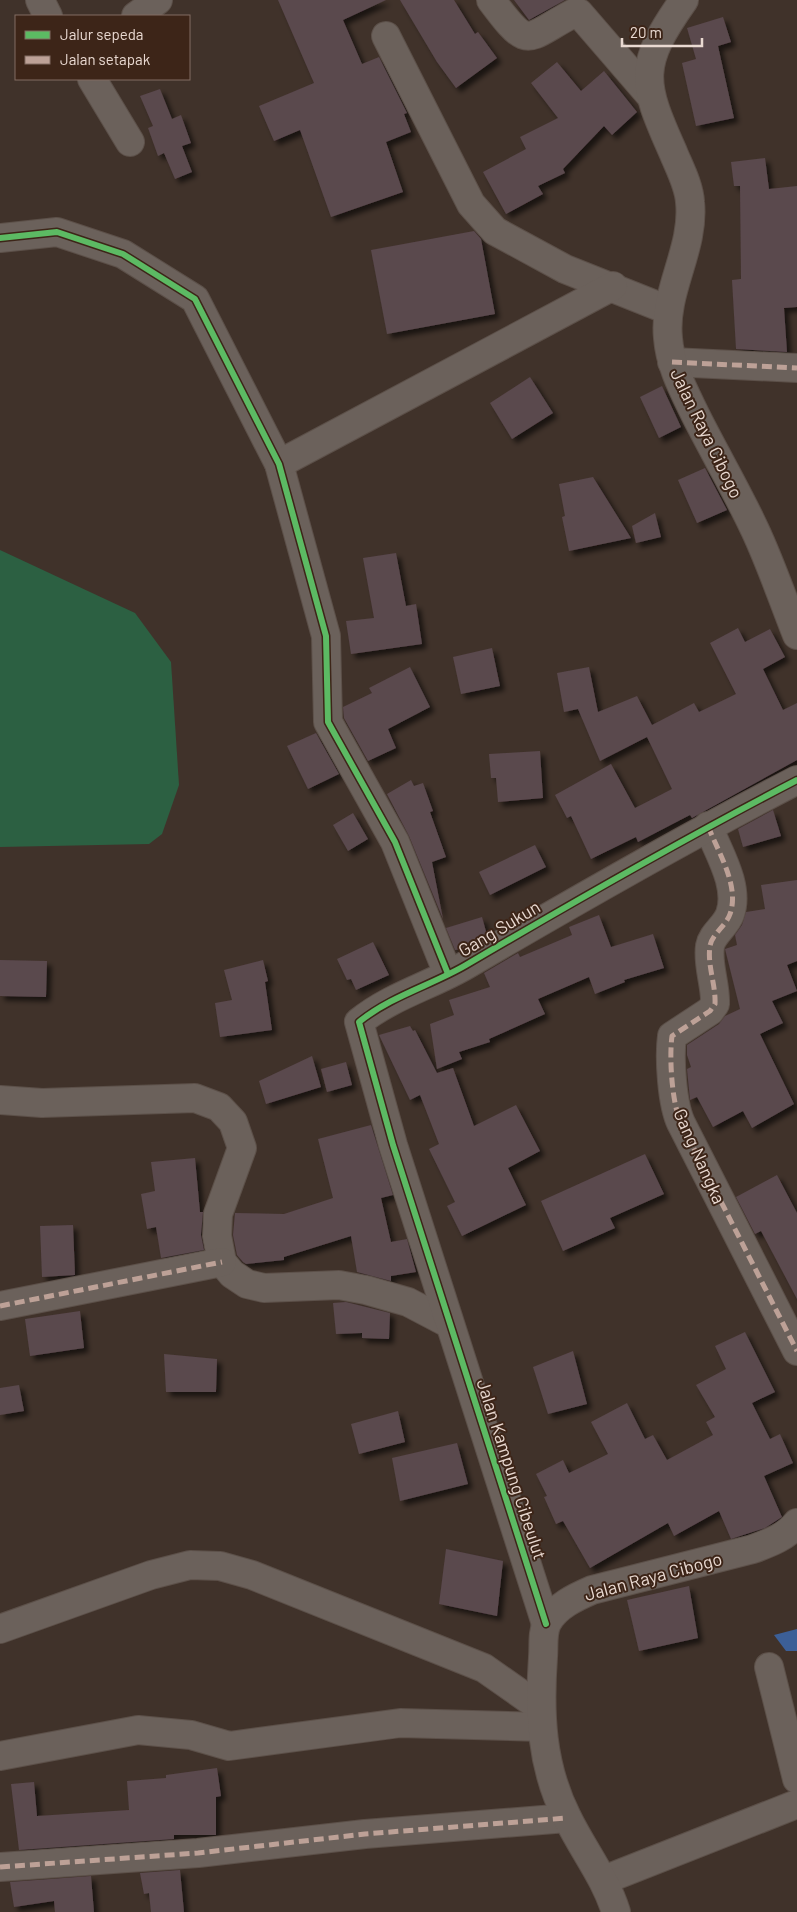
<svg xmlns="http://www.w3.org/2000/svg" width="797" height="1912" viewBox="0 0 797 1912" font-family="Barlow,sans-serif">
  <defs>
    <filter id="shadow"><feDropShadow dx="4.5" dy="4.5" stdDeviation="2.5" flood-color="#0009"/></filter>
  </defs>
  <rect width="100%" height="100%" fill="#40322a"/>
  <!-- green -->
  <polygon fill="#2c6042" points="0,550 135,613 171,662 179,785 162,834 149,844 0,847"/>
  <!-- water -->
  <polygon fill="#3c5f97" points="797,1629 797,1651 786,1651 774,1635"/>
  <!-- building -->
  <g fill="#5a484d" filter="url(#shadow)">
    <polygon points="278,0 386,0 343,20 362,64 379,57 407,113 404,114 411,132 386,142 403,192 331,217 300,130 274,141 259,106 314,83"/>
    <polygon points="400,0 454,0 475,34 478,32 497,58 456,88 437,62"/>
    <polygon points="514,0 565,0 529,20"/>
    <polygon points="723,17 731,42 718,46 734,118 696,126 682,63 696,59 687,28"/>
    <polygon points="557,62 581,91 604,71 637,112 612,135 604,126 563,169 565,173 538,186 543,194 506,214 483,172 526,149 520,137 558,118 531,83"/>
    <polygon points="160,89 172,119 181,115 191,143 182,146 192,172 175,179 164,153 158,156 148,128 153,126 140,96"/>
    <polygon points="765,158 769,189 797,186 797,307 784,308 787,352 736,349 732,280 741,279 740,186 734,186 731,162"/>
    <polygon points="474,231 481,239 495,314 387,334 371,250"/>
    <polygon points="530,377 553,413 512,439 490,403"/>
    <polygon points="662,386 681,427 659,438 640,397"/>
    <polygon points="705,468 727,510 697,523 678,480"/>
    <polygon points="593,477 631,538 569,551 562,517 565,516 559,484"/>
    <polygon points="655,513 661,537 636,543 632,526"/>
    <polygon points="396,553 406,606 416,604 422,644 351,654 346,621 374,618 363,558"/>
    <polygon points="738,628 745,642 770,629 785,657 763,669 783,710 797,703 797,760 692,818 690,815 638,842 636,837 591,859 571,816 567,818 555,795 611,764 635,808 672,789 647,737 600,761 578,709 564,712 557,673 589,667 598,712 637,696 652,725 694,703 699,712 736,694 710,643"/>
    <polygon points="492,648 500,686 461,694 453,657"/>
    <polygon points="410,667 430,707 388,729 396,748 368,761 344,718 343,707 372,693 369,688"/>
    <polygon points="316,733 339,774 308,789 287,746"/>
    <polygon points="540,751 543,798 498,802 496,778 491,778 489,754"/>
    <polygon points="411,780 414,786 423,783 433,811 430,812 446,857 432,862 443,919 409,836 387,794"/>
    <polygon points="773,810 781,836 743,847 738,829"/>
    <polygon points="353,813 368,839 348,851 333,825"/>
    <polygon points="535,845 546,867 490,895 479,872"/>
    <polygon points="797,880 797,961 787,965 797,991 772,1001 783,1023 760,1034 794,1104 752,1128 743,1111 713,1127 697,1097 690,1100 687,1069 691,1067 687,1055 687,1045 719,1024 725,1016 740,1009 725,949 737,945 735,935 742,925 746,912 765,909 761,885"/>
    <polygon points="599,915 611,947 653,934 664,968 624,980 625,982 595,994 589,977 538,999 545,1014 489,1039 490,1042 459,1052 462,1059 437,1069 430,1024 454,1015 449,1000 490,987 484,973 518,953 520,957 572,935 569,927"/>
    <polygon points="482,917 487,935 462,949 455,950 446,928"/>
    <polygon points="373,942 389,975 356,990 351,979 347,980 337,959"/>
    <polygon points="0,960 47,961 46,997 0,996"/>
    <polygon points="263,960 268,981 265,982 272,1030 220,1037 215,1003 232,1000 224,970"/>
    <polygon points="410,1026 413,1031 415,1030 437,1073 453,1068 474,1126 516,1105 540,1151 508,1168 526,1205 462,1236 447,1206 455,1202 429,1149 439,1144 420,1095 410,1100 379,1035"/>
    <polygon points="312,1056 321,1087 266,1104 259,1081"/>
    <polygon points="346,1062 352,1085 327,1092 321,1069"/>
    <polygon points="371,1125 393,1195 381,1198 391,1242 407,1239 416,1272 391,1276 391,1281 357,1272 351,1236 284,1257 284,1260 246,1264 243,1262 237,1255 233,1235 235,1213 284,1214 333,1198 318,1139"/>
    <polygon points="645,1154 664,1194 610,1218 615,1228 563,1251 541,1201"/>
    <polygon points="195,1158 200,1212 203,1212 201,1235 204,1250 161,1258 156,1227 147,1229 141,1194 155,1191 151,1162"/>
    <polygon points="777,1175 797,1213 797,1299 761,1231 755,1234 736,1197"/>
    <polygon points="73,1225 75,1275 42,1277 40,1226"/>
    <polygon points="346,1302 390,1313 389,1339 362,1338 362,1333 336,1334 333,1303"/>
    <polygon points="80,1311 84,1348 30,1356 25,1319"/>
    <polygon points="745,1332 775,1392 752,1403 770,1439 780,1434 793,1463 764,1476 782,1517 765,1528 731,1539 719,1511 674,1536 668,1523 590,1568 563,1521 556,1524 544,1497 547,1496 536,1474 563,1460 569,1473 608,1454 591,1422 627,1403 645,1439 653,1435 667,1460 713,1435 706,1422 715,1417 696,1385 726,1369 715,1346"/>
    <polygon points="573,1351 587,1404 548,1414 533,1367"/>
    <polygon points="164,1354 217,1359 216,1392 166,1392"/>
    <polygon points="19,1385 24,1411 0,1415 0,1388"/>
    <polygon points="398,1411 405,1442 359,1454 351,1424"/>
    <polygon points="457,1443 468,1484 400,1501 392,1458"/>
    <polygon points="446,1549 503,1561 497,1616 439,1604"/>
    <polygon points="689,1586 698,1638 639,1651 627,1600"/>
    <polygon points="217,1768 221,1796 216,1797 216,1835 174,1835 174,1839 19,1850 11,1784 34,1782 37,1816 129,1810 127,1781 166,1778 166,1775"/>
    <polygon points="180,1870 184,1912 151,1912 149,1893 144,1894 140,1873"/>
    <polygon points="91,1876 94,1912 55,1912 54,1901 14,1907 10,1882"/>
  </g>
  <g fill="none" stroke-linecap="round" stroke-linejoin="round">
    <!-- street casing -->
    <g stroke="#5c5049" stroke-width="30">
      <g id="street">
        <polyline points="40,0 48,16"/>
        <path d="M491,0C530,52 524,39 574,13H579L649,94"/>
        <polyline points="136,16 158,0"/>
        <polyline points="386,36 471,204 495,231 565,269 668,310"/>
        <polyline points="92,79 130,142"/>
        <polyline points="0,238 57,232 123,254 195,299 279,464 326,636 328,722 395,842 448,974"/>
        <polyline points="672,362 797,368"/>
        <polyline points="279,464 613,286"/>
        <path d="M708,826C718,852 740,886 730,914C726,926 712,934 710,946C707,965 716,985 715,1004L710,1011L672,1036C669,1058 672,1104 681,1123L797,1351"/>
        <polyline points="0,1100 42,1103 195,1098 219,1107 233,1122 242,1148 218,1214 217,1236 222,1262 232,1274 247,1284 264,1288 339,1285 366,1290 408,1302 448,1323"/>
        <polyline points="0,1306 222,1262"/>
        <path d="M546,1624L393,1145L359,1022C391,996 432,985 466,965C575,901 685,838 797,780"/>
        <polyline points="0,1629 151,1575 190,1565 220,1566 252,1575 484,1668 541,1708"/>
        <polyline points="769,1667 797,1779"/>
        <polyline points="0,1756 138,1730 191,1735 229,1746 400,1723 542,1727"/>
        <polyline points="0,1867 198,1853 365,1834 567,1818"/>
        <polyline points="604,1880 797,1804"/>
      </g>
    </g>
    <!-- secondary casing -->
    <g stroke="#5c5049" stroke-width="30">
      <g id="secondary">
        <path d="M684,0C638,65 641,81 673,152C679,167 689,185 690,202C695,249 663,291 668,338C670,366 684,391 696,416C715,454 737,491 755,530C771,564 783,600 797,635"/>
        <path d="M616,1912C605,1877 583,1850 567,1817C541,1766 539,1713 543,1657C544,1646 542,1633 547,1623C556,1606 576,1597 592,1590L753,1549C769,1543 786,1537 797,1523"/>
      </g>
    </g>
    <!-- street -->
    <use href="#street" stroke="#6b615b" stroke-width="28"/>
    <!-- secondary -->
    <use href="#secondary" stroke="#6b615b" stroke-width="28"/>
    <!-- quiet -->
    <g stroke="#bda197" stroke-width="5" stroke-dasharray="10 5" stroke-linecap="butt">
      <polyline points="672,362 797,368"/>
      <path d="M708,826C718,852 740,886 730,914C726,926 712,934 710,946C707,965 716,985 715,1004L710,1011L672,1036C669,1058 672,1104 681,1123L797,1351"/>
      <polyline points="0,1306 222,1262"/>
      <polyline points="0,1867 198,1853 365,1834 567,1818"/>
    </g>
    <!-- cycleway casing -->
    <g stroke="#3d2518" stroke-width="9">
      <g id="cycleway">
        <polyline points="0,238 57,232 123,254 195,299 279,464 326,636 328,722 395,842 448,974"/>
        <path d="M546,1624L393,1145L359,1022C391,996 432,985 466,965C575,901 685,838 797,780"/>
      </g>
    </g>
    <!-- cycleway -->
    <use href="#cycleway" stroke="#5cba63" stroke-width="6"/>
  </g>
  <g text-anchor="middle" dominant-baseline="central" stroke-width="4" stroke-linejoin="round" paint-order="stroke">
    <!-- street labels -->
    <g font-size="18" fill="#e9d9d1" stroke="#3d2518">
      <text transform="translate(707 433) rotate(64)">Jalan Raya Cibogo</text>
      <text transform="translate(499 928) rotate(-31)">Gang Sukun</text>
      <text transform="translate(700 1156) rotate(66)">Gang Nangka</text>
      <text transform="translate(512 1469) rotate(72)">Jalan Kampung Cibeulut</text>
      <text transform="translate(653 1576) rotate(-15)">Jalan Raya Cibogo</text>
    </g>
  </g>
  <!-- legend -->
  <rect x="15" y="15" width="175" height="65" fill="#3d2518" stroke="#826d62"/>
  <rect x="25" y="31" width="25" height="8" fill="#5cba63" stroke="#826d62"/>
  <text x="60" y="40" font-size="15" fill="#e9d9d1">Jalur sepeda</text>
  <rect x="25" y="56" width="25" height="8" fill="#bda197" stroke="#826d62"/>
  <text x="60" y="65" font-size="15" fill="#e9d9d1">Jalan setapak</text>
  <!-- scale -->
  <path d="M622 38v8h80v-8" fill="none" stroke="#e9d9d1" stroke-width="2.5"/>
  <text x="630" y="38" font-size="15" fill="#e9d9d1" stroke="#3d2518" stroke-width="4" paint-order="stroke">20 m</text>
</svg>
